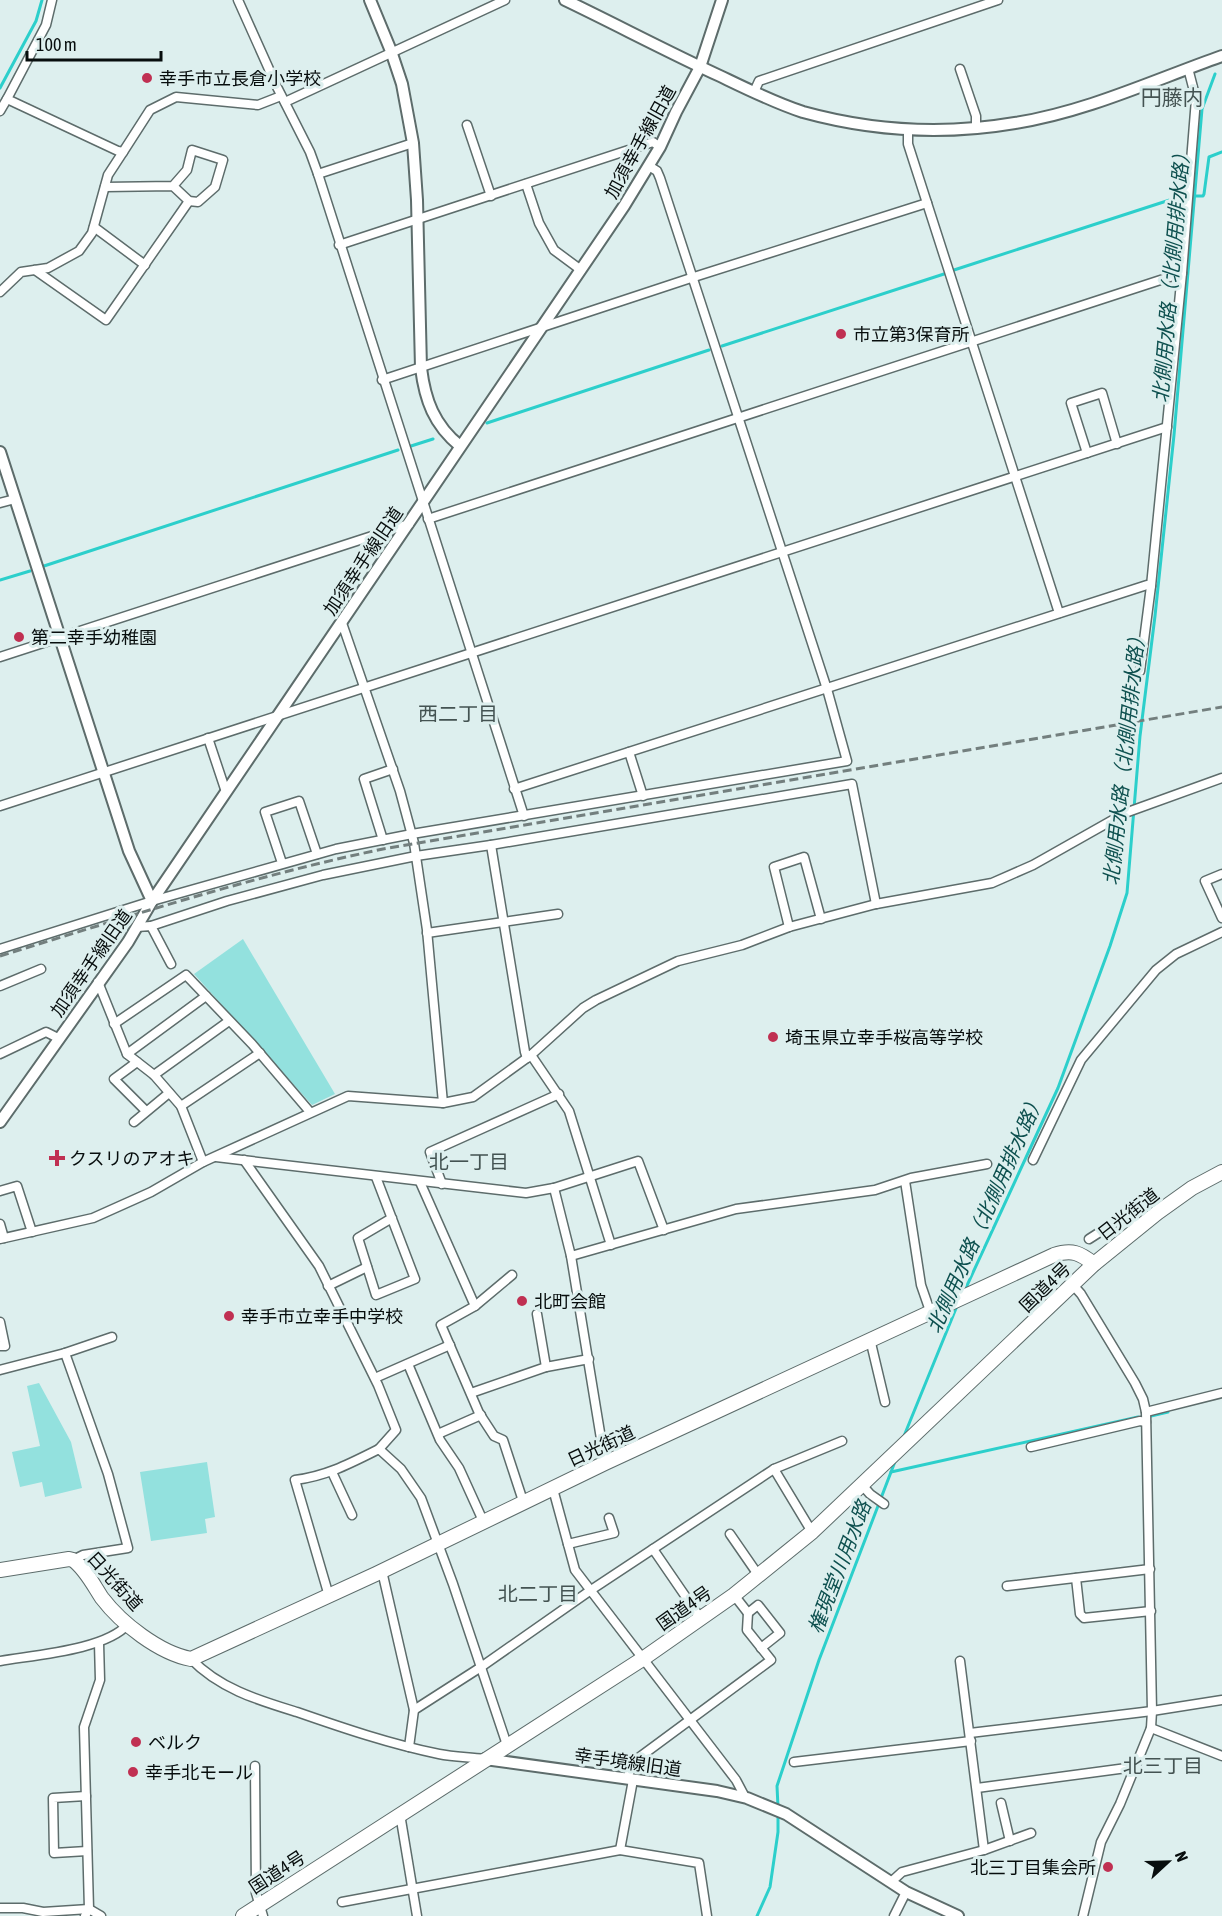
<svg xmlns="http://www.w3.org/2000/svg" width="1222" height="1916" viewBox="0 0 1222 1916" font-family="'Asap Condensed','Noto Sans JP',sans-serif">
  <rect width="100%" height="100%" fill="#ddefee"/>
  <!-- green -->
  <g fill="#93e1de">
    <polygon points="243,939 335,1094 312,1105 194,974"/>
    <polygon points="39,1383 71,1442 82,1488 45,1497 42,1482 20,1487 12,1452 40,1446 27,1386"/>
    <polygon points="207,1462 215,1517 205,1519 207,1533 151,1541 140,1472"/>
  </g>
  <g fill="none" stroke-linecap="round" stroke-linejoin="round">
    <!-- stream -->
    <g stroke="#2ccfcb" stroke-width="3">
      <polyline points="0,88 36,21 42,0"/>
      <polyline points="1195,196 1203,196 1204,194 1209,157 1222,152"/>
      <polyline points="954,270 1182,196 1188,196"/>
      <polyline points="722,346 944,274"/>
      <polyline points="487,423 709,350"/>
      <polyline points="411,446 433,439"/>
      <polyline points="44,566 398,450"/>
      <polyline points="0,580 30,571"/>
      <polyline points="964,1292 1058,1088 1110,946 1127,893 1140,736 1155,616 1174,435 1202,109 1215,74"/>
      <polyline points="1151,1416 1168,1412"/>
      <polyline points="904,1436 957,1306"/>
      <polyline points="891,1472 1138,1417"/>
      <polyline points="778,1807 777,1786 819,1660 896,1459"/>
      <polyline points="757,1916 770,1887 778,1832 778,1813"/>
    </g>
    <!-- minor casing -->
    <g stroke="#5d6c6b" stroke-width="11">
      <g id="minor">
        <polyline points="52,0 46,25 7,99 118,151 123,152 150,110 176,97 258,105 281,96"/>
        <polyline points="238,0 277,87 310,152 318,174 524,816"/>
        <polyline points="960,69 976,116 976,128"/>
        <polyline points="754,92 759,81 998,0"/>
        <polyline points="285,102 505,0"/>
        <polyline points="0,111 7,99"/>
        <polyline points="467,125 491,196"/>
        <polyline points="908,130 908,144 1059,613"/>
        <polyline points="318,174 413,143"/>
        <polyline points="526,184 539,223 554,250 581,270"/>
        <polyline points="105,187 173,186 189,201 198,202 215,187 223,160 192,150 187,170 173,186"/>
        <polyline points="94,227 145,265"/>
        <polyline points="339,245 653,142 660,147"/>
        <polyline points="35,270 106,320 189,201"/>
        <polyline points="0,292 21,272 48,268 79,251 92,233 108,175 123,152"/>
        <polyline points="382,380 694,277 927,203"/>
        <polyline points="1087,453 1071,403 1102,393 1117,444"/>
        <polyline points="0,503 15,499"/>
        <polyline points="428,519 1182,273"/>
        <polyline points="342,623 400,791 414,843 427,930 443,1103"/>
        <polyline points="0,657 409,524"/>
        <polyline points="1140,671 1151,586 1182,273 1196,99 1188,68"/>
        <polyline points="208,738 226,792"/>
        <polyline points="629,752 643,796"/>
        <polyline points="514,789 1147,585 1151,586"/>
        <polyline points="0,806 1167,427"/>
        <polyline points="383,840 364,779 393,769"/>
        <polyline points="491,845 525,1052 527,1058"/>
        <polyline points="282,863 265,812 299,801 317,854"/>
        <polyline points="1222,874 1205,881 1222,918"/>
        <polyline points="151,926 227,901 323,875 416,856 491,845 852,784 876,904"/>
        <polyline points="137,927 151,926 171,964"/>
        <polyline points="789,927 774,867 804,857 821,919"/>
        <polyline points="427,933 558,914"/>
        <polyline points="0,949 152,901 336,849 412,834 847,761 827,689 660,178 657,171 649,166"/>
        <polyline points="98,982 127,1054 154,1075 181,1106 203,1162"/>
        <polyline points="0,986 41,969"/>
        <polyline points="114,1024 186,975 252,1044 310,1112"/>
        <polyline points="0,1054 46,1032 58,1038"/>
        <polyline points="127,1054 206,996"/>
        <polyline points="531,1055 569,1111 611,1245"/>
        <polyline points="137,1062 114,1079 146,1111"/>
        <polyline points="154,1075 229,1021"/>
        <polyline points="181,1106 260,1053"/>
        <polyline points="134,1122 169,1093"/>
        <polyline points="216,1157 526,1193 554,1188 638,1161 664,1230"/>
        <polyline points="244,1160 319,1266 378,1385 396,1430 379,1449"/>
        <polyline points="1033,1160 1081,1060 1156,970 1176,954 1222,932"/>
        <polyline points="376,1177 415,1279 376,1295 358,1238 392,1218"/>
        <polyline points="905,1181 921,1285 930,1311"/>
        <polyline points="420,1182 475,1306"/>
        <polyline points="442,1184 430,1152 559,1094"/>
        <polyline points="554,1188 571,1256 605,1463"/>
        <polyline points="0,1191 17,1186 32,1232"/>
        <polyline points="0,1224 4,1238"/>
        <polyline points="0,1239 93,1218 151,1192 203,1162 348,1096 443,1103 473,1097 531,1055 583,1008 596,1000 678,961 742,945 789,927 876,904 992,883 1033,865 1125,813 1222,778"/>
        <polyline points="1089,1239 1114,1223 1128,1218 1138,1227"/>
        <polyline points="571,1256 736,1209 875,1190 911,1178 987,1164"/>
        <polyline points="512,1275 475,1306 441,1325 479,1413 494,1436 503,1440 524,1504"/>
        <polyline points="1073,1285 1081,1294 1135,1383 1143,1399 1146,1412 1152,1711 1151,1728 1120,1804 1101,1842 1083,1916"/>
        <polyline points="328,1286 367,1267"/>
        <polyline points="0,1322 5,1346 0,1346"/>
        <polyline points="870,1339 885,1402"/>
        <polyline points="65,1353 112,1337"/>
        <polyline points="408,1364 440,1440 459,1468 484,1523"/>
        <polyline points="546,1367 589,1359"/>
        <polyline points="0,1370 65,1353 108,1474 128,1548 83,1555 73,1560"/>
        <polyline points="375,1378 450,1345"/>
        <polyline points="471,1393 546,1367 537,1314"/>
        <polyline points="1146,1412 1222,1393"/>
        <polyline points="438,1434 481,1415"/>
        <polyline points="1031,1447 1140,1421 1146,1422"/>
        <polyline points="774,1469 812,1532"/>
        <polyline points="332,1472 352,1515"/>
        <polyline points="862,1485 870,1494 884,1504"/>
        <polyline points="553,1489 575,1570 736,1780 745,1797"/>
        <polyline points="730,1534 759,1576"/>
        <polyline points="568,1544 614,1533 609,1518"/>
        <polyline points="653,1549 701,1619"/>
        <polyline points="382,1571 414,1710"/>
        <polyline points="1076,1578 1080,1614 1084,1618 1151,1611"/>
        <polyline points="1007,1586 1150,1569"/>
        <polyline points="734,1595 748,1613 758,1605 780,1633 761,1648"/>
        <path d="M329,1596L295,1480C327,1476 351,1463 379,1449L401,1469L421,1498L453,1584L507,1745"/>
        <path d="M191,1659C220,1689 258,1700 297,1712C343,1728 390,1744 439,1754C454,1757 469,1757 484,1759"/>
        <path d="M0,1661C34,1655 106,1650 128,1624"/>
        <polyline points="960,1661 984,1850"/>
        <polyline points="1151,1728 1222,1756"/>
        <polyline points="970,1733 1152,1711 1222,1700"/>
        <polyline points="409,1747 414,1710 481,1667 591,1590 774,1469 842,1441"/>
        <polyline points="794,1762 971,1741"/>
        <polyline points="255,1766 256,1893 263,1916"/>
        <polyline points="627,1779 633,1762 771,1660 747,1630 748,1613"/>
        <polyline points="633,1780 620,1850 699,1863 707,1916"/>
        <polyline points="977,1788 1134,1767"/>
        <polyline points="86,1796 53,1798 54,1853 87,1851"/>
        <polyline points="1001,1803 1010,1841"/>
        <polyline points="400,1814 417,1916"/>
        <polyline points="891,1882 902,1872 984,1850 1031,1833"/>
        <polyline points="342,1902 620,1850"/>
        <polyline points="0,1908 23,1908 43,1912 89,1909 101,1916"/>
        <polyline points="85,1916 89,1909 84,1727 100,1680 99,1643"/>
        <polyline points="894,1916 906,1892"/>
      </g>
    </g>
    <!-- tertiary casing -->
    <g stroke="#5d6c6b" stroke-width="14">
      <g id="tertiary">
        <path d="M370,0L391,51L402,84L413,143L417,200L421,368C425,400 434,425 460,446"/>
        <path d="M565,0C617,25 668,52 720,76C747,89 775,103 803,112C872,131 945,135 1015,123C1086,112 1154,80 1222,56"/>
        <polyline points="0,452 129,851 152,901"/>
        <polyline points="0,1122 128,942 152,901 624,206 660,147 676,112 700,67 722,0"/>
        <polyline points="485,1759 717,1791 747,1798 786,1814 906,1892 958,1916"/>
      </g>
    </g>
    <!-- primary casing -->
    <g stroke="#5d6c6b" stroke-width="16">
      <path id="primary" d="M0,1570L69,1559L73,1560C85,1568 94,1586 102,1598C121,1623 159,1653 191,1659L376,1574L605,1463L1054,1255C1072,1249 1080,1253 1094,1264"/>
    </g>
    <!-- trunk casing -->
    <g stroke="#5d6c6b" stroke-width="16">
      <polyline id="trunk" points="243,1916 644,1658 734,1595 812,1532 1094,1264 1157,1213 1192,1188 1222,1172"/>
    </g>
    <!-- minor -->
    <use href="#minor" stroke="#fff" stroke-width="8"/>
    <!-- tertiary -->
    <use href="#tertiary" stroke="#fff" stroke-width="10"/>
    <!-- primary -->
    <use href="#primary" stroke="#fff" stroke-width="14"/>
    <!-- trunk -->
    <use href="#trunk" stroke="#fff" stroke-width="14"/>
    <!-- rail -->
    <path stroke="#737f7e" stroke-width="3" stroke-dasharray="9 4.5" stroke-linecap="butt" d="M0,956C127,917 253,876 383,849L1222,707"/>
  </g>
  <!-- markers -->
  <g fill="#c03052" stroke="#ddefee" stroke-width="2">
    <circle cx="147" cy="78" r="6"/>
    <circle cx="841" cy="334" r="6"/>
    <circle cx="19" cy="637" r="6"/>
    <circle cx="773" cy="1037" r="6"/>
    <path d="M54 1149h6v6h6v6h-6v6h-6v-6h-6v-6h6z"/>
    <circle cx="522" cy="1301" r="6"/>
    <circle cx="229" cy="1316" r="6"/>
    <circle cx="136" cy="1742" r="6"/>
    <circle cx="133" cy="1772" r="6"/>
    <circle cx="1108" cy="1867" r="6"/>
  </g>
  <g text-anchor="middle" dominant-baseline="central" stroke-width="6" stroke-linejoin="round" paint-order="stroke">
    <!-- poi labels -->
    <g font-size="18" fill="#070d0d" stroke="#ddefee" text-anchor="start">
      <text x="159" y="78">幸手市立長倉小学校</text>
      <text x="853" y="334">市立第3保育所</text>
      <text x="31" y="637">第二幸手幼稚園</text>
      <text x="785" y="1037">埼玉県立幸手桜高等学校</text>
      <text x="69" y="1158">クスリのアオキ</text>
      <text x="534" y="1301">北町会館</text>
      <text x="241" y="1316">幸手市立幸手中学校</text>
      <text x="148" y="1742">ベルク</text>
      <text x="145" y="1772">幸手北モール</text>
      <text x="1096" y="1867" text-anchor="end">北三丁目集会所</text>
    </g>
    <!-- street labels -->
    <g font-size="18" fill="#070d0d" stroke="#ddefee">
      <text transform="translate(640 142) rotate(-61)">加須幸手線旧道</text>
      <text transform="translate(363 561) rotate(-56)">加須幸手線旧道</text>
      <text transform="translate(91 963) rotate(-55)">加須幸手線旧道</text>
      <text transform="translate(1128 1214) rotate(-38)">日光街道</text>
      <text transform="translate(1045 1287) rotate(-44)">国道4号</text>
      <text transform="translate(601 1446) rotate(-25)">日光街道</text>
      <text transform="translate(115 1581) rotate(48)">日光街道</text>
      <text transform="translate(684 1608) rotate(-35)">国道4号</text>
      <text transform="translate(628 1762) rotate(8)">幸手境線旧道</text>
      <text transform="translate(277 1872) rotate(-33)">国道4号</text>
    </g>
    <!-- water labels -->
    <g font-size="20" font-style="italic" fill="#0e504f" stroke="#ddefee">
      <text transform="translate(1171 273) rotate(-85)">北側用水路（北側用排水路）</text>
      <text transform="translate(1124 756) rotate(-84)">北側用水路（北側用排水路）</text>
      <text transform="translate(985 1213) rotate(-66)">北側用水路（北側用排水路）</text>
      <text transform="translate(839 1567) rotate(-69)">権現堂川用水路</text>
    </g>
    <!-- neighbourhood labels -->
    <g font-size="20" fill="#445352" stroke="#ddefee">
      <text x="458" y="713">西二丁目</text>
      <text x="469" y="1161">北一丁目</text>
      <text x="538" y="1593">北二丁目</text>
      <text x="1163" y="1765">北三丁目</text>
    </g>
    <!-- quarter labels -->
    <g font-size="21" fill="#445352" stroke="#ddefee">
      <text x="1172" y="97">円藤内</text>
    </g>
  </g>
  <!-- north arrow -->
  <g transform="translate(1168 1862) rotate(68)" stroke="#ddefee" stroke-width="4.5" paint-order="stroke">
  <path d="M0-4.5L10 22L0 15L-10 22Z" fill="#070d0d"/>
  <text y="-9" font-size="16" font-weight="bold" text-anchor="middle" fill="#070d0d">N</text>
  </g>
  <!-- scale -->
  <path d="M27 51v9h134v-9" fill="none" stroke="#070d0d" stroke-width="3"/>
  <text x="36" y="51" font-size="18" fill="#070d0d" stroke="#ddefee" stroke-width="4.5" paint-order="stroke">100 m</text>
</svg>
